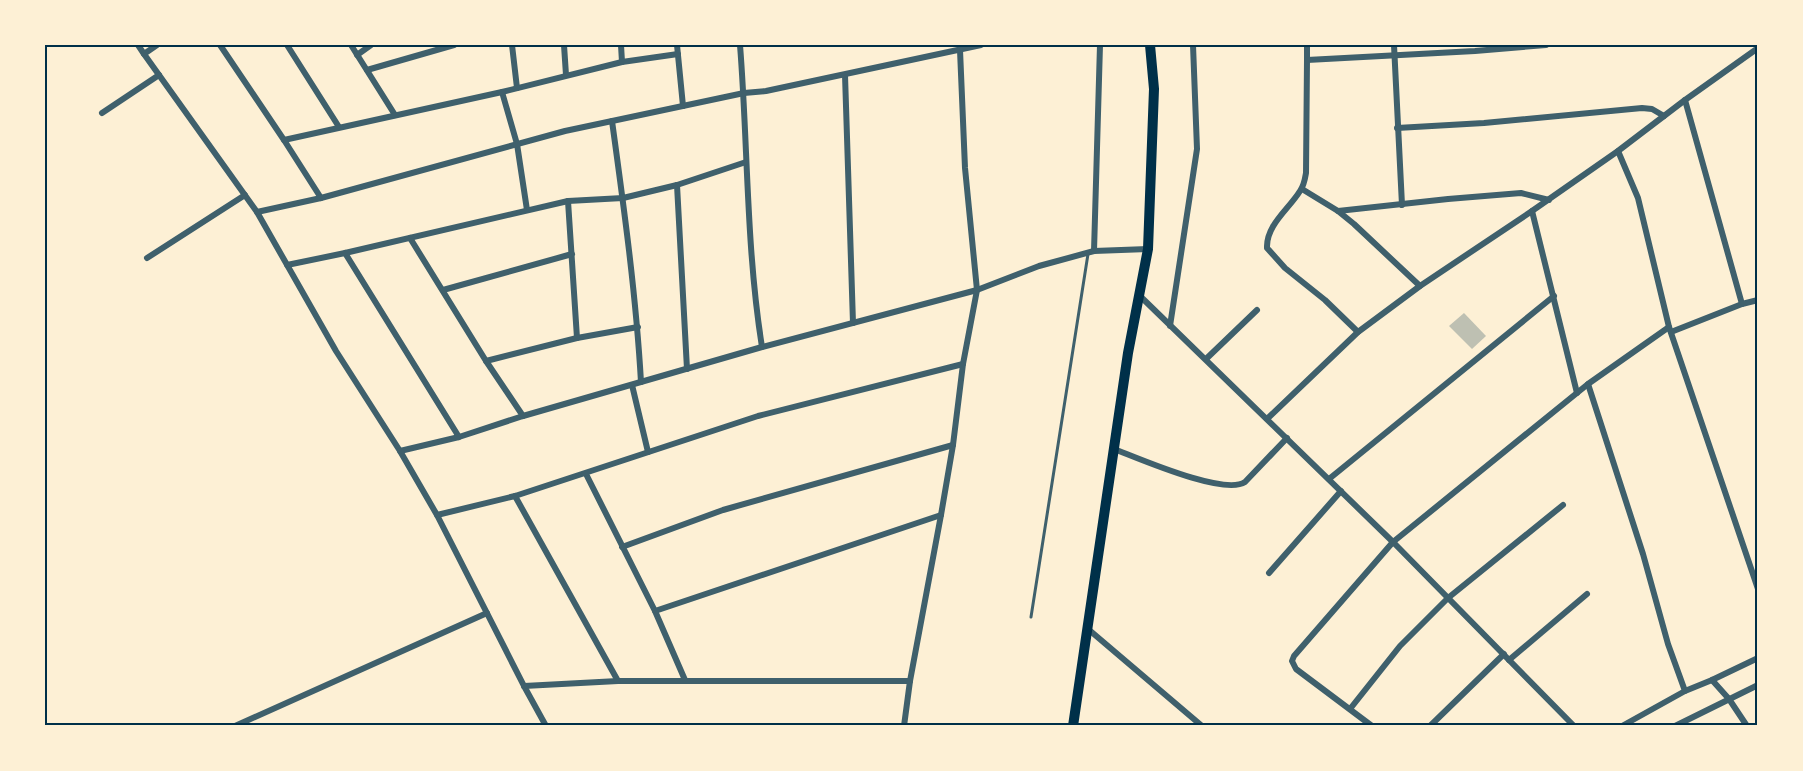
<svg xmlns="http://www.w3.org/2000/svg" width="1803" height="771" viewBox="0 0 1803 771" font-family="'Noto Serif',serif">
  <rect width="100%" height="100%" fill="#fdf0d5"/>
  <!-- building -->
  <polygon fill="#bec0b2" points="1464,313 1486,336 1472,349 1449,326"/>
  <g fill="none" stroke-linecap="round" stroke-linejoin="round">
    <!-- service -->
    <polyline stroke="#3f606c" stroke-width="3" points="1031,617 1088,254"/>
    <!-- minor -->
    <g stroke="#3f606c" stroke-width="6">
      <polyline points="138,45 144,54"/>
      <polyline points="157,45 144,54 257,212 336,351 400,451 437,515 524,686 546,726"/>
      <polyline points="220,45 284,140 321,198"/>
      <polyline points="287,45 339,127"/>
      <polyline points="351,45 395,115"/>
      <polyline points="512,45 517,88"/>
      <polyline points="564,45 566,75"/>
      <polyline points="621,45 622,62"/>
      <polyline points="677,45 683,106"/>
      <path d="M740,45C748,145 746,247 762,347"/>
      <polyline points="1307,45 1307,60 1475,51 1546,45"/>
      <polyline points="1394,45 1402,205"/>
      <polyline points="357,55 371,45"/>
      <path d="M1307,60L1306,173C1305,179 1304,186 1300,191C1289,209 1266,225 1267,248L1285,268L1325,300L1358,332"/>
      <polyline points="367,70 454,45"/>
      <polyline points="845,75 853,323"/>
      <polyline points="502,92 517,144 527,210"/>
      <polyline points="1685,100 1742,304"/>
      <polyline points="102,113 159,75"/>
      <path d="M612,121C624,208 636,295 641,382"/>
      <polyline points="1397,128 1484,123 1642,108 1652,109 1664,116"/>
      <polyline points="284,140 502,92 622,62 678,54"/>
      <polyline points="1618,151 1638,198 1669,327 1758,589"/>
      <polyline points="677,185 687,369"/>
      <polyline points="1302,189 1338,211 1354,224 1420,286"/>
      <polyline points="568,201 577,338"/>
      <polyline points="1338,211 1448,199 1521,193 1549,200"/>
      <polyline points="1532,211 1618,151 1685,100 1758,48"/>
      <polyline points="257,212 321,198 565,131 744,93 766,91 981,45"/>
      <polyline points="410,238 486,361 523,416"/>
      <polyline points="1094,251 1100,45"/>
      <polyline points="345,253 459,437"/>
      <polyline points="147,258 245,195"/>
      <polyline points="287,265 345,253 568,201 623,198 677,185 746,162"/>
      <polyline points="443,290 572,254"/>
      <polyline points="1140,296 1393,542 1574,726"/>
      <polyline points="1170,326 1197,149 1193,45"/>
      <polyline points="1671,332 1742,304 1758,300"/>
      <polyline points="1206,359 1257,310"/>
      <polyline points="486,361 577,338 638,327"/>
      <polyline points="1588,384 1643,554 1668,644 1685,691"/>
      <polyline points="632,385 648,452"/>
      <polyline points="1268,418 1358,332 1420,286 1532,211 1577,393"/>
      <path d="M1114,449C1138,458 1224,496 1245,482L1287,438"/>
      <polyline points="400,451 459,437 523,416 762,347 977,290 1039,266 1094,251 1148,249"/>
      <polyline points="586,474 655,611 685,680"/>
      <polyline points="1329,479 1554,296"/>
      <polyline points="515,496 618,681 910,681"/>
      <polyline points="437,515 515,496 758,416 963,364"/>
      <polyline points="622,547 723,510 953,445"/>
      <polyline points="1269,573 1341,491"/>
      <polyline points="655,611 941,515"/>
      <polyline points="1088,629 1202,726"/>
      <polyline points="1509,660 1587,594"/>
      <polyline points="1712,680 1729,699 1747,726"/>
      <polyline points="524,686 618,681"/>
      <polyline points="1350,709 1400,646 1448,598 1563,505"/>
      <polyline points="235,726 487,613"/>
      <polyline points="904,726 910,681 941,515 953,445 963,364 977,290 965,168 960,50"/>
      <polyline points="1372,726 1296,669 1292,661 1294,656 1393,542 1588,384 1669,327"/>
      <polyline points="1430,726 1504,654"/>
      <polyline points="1622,726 1685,691 1712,680 1758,658"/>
      <polyline points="1675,726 1758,685"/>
    </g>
    <!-- trunk -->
    <polyline stroke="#003049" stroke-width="10" points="1073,726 1128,353 1148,249 1154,89 1150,45"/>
  </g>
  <!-- border -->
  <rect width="1803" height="771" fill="none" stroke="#fdf0d5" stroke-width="93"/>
  <rect x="46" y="46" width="1710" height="678" fill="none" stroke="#003049" stroke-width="2"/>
</svg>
